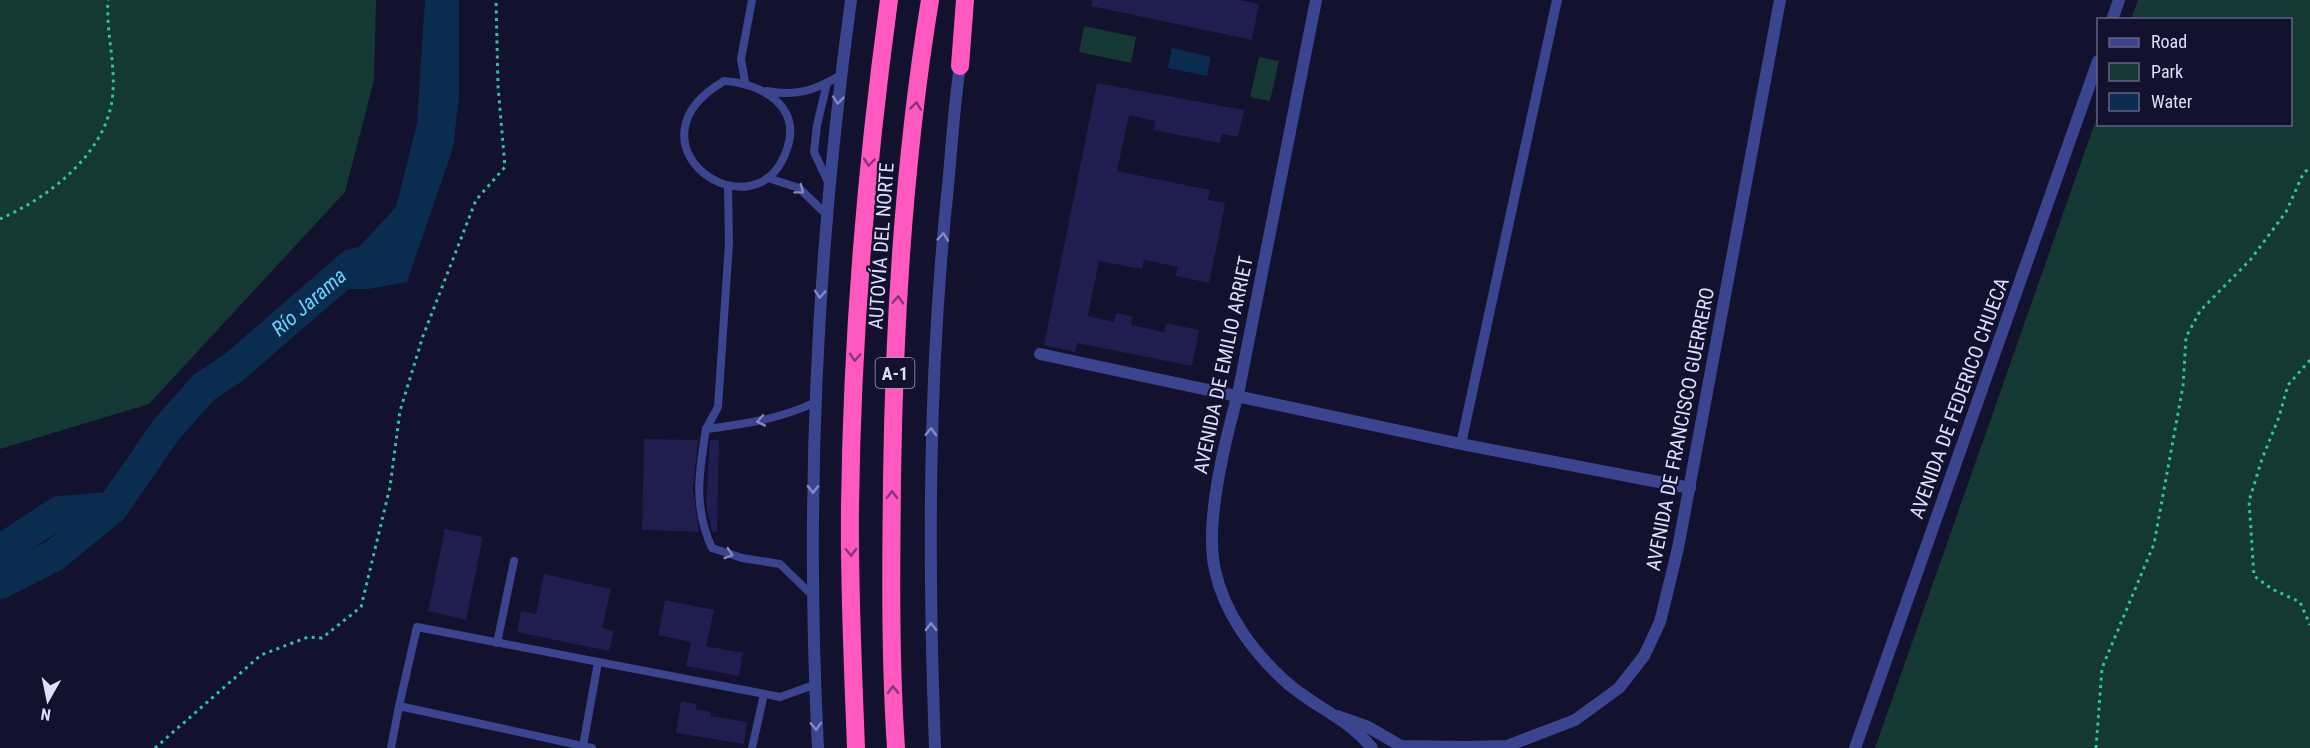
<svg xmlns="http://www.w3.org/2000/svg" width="2310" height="748" viewBox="0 0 2310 748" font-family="'Roboto Condensed',sans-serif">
  <rect width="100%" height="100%" fill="#12112e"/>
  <!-- green -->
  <g fill="#143832">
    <polygon points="0,0 376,0 374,80 345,192 149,404 0,449"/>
    <polygon points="2138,0 2310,0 2310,748 1875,748 2098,114 2098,124 2290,124 2290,20 2131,19"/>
    <polygon points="1084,26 1136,37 1131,63 1079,52"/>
    <polygon points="1259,57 1279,61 1270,101 1250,97"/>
  </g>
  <!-- water -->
  <g fill="#0a2c4e">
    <polygon points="425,0 459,0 459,96 453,148 407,282 368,289 325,289 327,274 348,259 396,207 417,123"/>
    <polygon points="1172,48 1211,57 1207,76 1168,68"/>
  </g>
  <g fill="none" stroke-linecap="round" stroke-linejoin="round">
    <!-- river -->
    <g stroke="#0a2c4e" stroke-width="32">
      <polyline points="0,551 59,512 112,508"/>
      <path id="s1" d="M0,583L55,555L112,508L166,430L204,387L233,368L352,265L360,263"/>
    </g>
  </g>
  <!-- building -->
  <g fill="#201d4f">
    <polygon points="1092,0 1240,0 1259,4 1252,40 1091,6"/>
    <polygon points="1097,83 1244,110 1238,137 1222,134 1220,143 1153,130 1155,121 1129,115 1117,171 1210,190 1208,200 1225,203 1220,230 1209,283 1175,276 1178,267 1144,260 1142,269 1099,261 1088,316 1114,322 1116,313 1133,316 1131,325 1164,332 1166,323 1199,330 1192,366 1077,343 1075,352 1044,345"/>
    <polygon points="644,439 698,440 693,490 699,532 642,530"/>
    <polygon points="710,440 719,440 717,532 712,532 706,503"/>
    <polygon points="445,529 483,537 466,620 428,611"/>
    <polygon points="544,574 611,589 602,628 614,631 609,651 517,632 521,611 536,614"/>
    <polygon points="665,600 714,610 706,646 743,653 739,676 686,666 691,642 658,635"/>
    <polygon points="681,701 697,704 696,709 711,712 710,716 747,722 744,744 676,733"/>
  </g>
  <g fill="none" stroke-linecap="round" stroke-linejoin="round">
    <!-- path -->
    <g stroke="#2ec3a5" stroke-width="3" stroke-dasharray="3 4.5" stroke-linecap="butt">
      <path d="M0,219C50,197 110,151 113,91C115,61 106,31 108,0"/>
      <polyline points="2310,360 2288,385 2279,417 2262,459 2249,501 2254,576 2272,589 2300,602 2310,625"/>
      <polyline points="155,748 261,655 308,637 322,638 361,607 390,487 400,411 423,336 476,200 505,167 498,86 496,0"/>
      <polyline points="2096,748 2102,668 2154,544 2183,386 2186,337 2200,311 2251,259 2286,212 2303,174 2310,167"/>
    </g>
    <!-- service -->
    <g stroke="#3b448e" stroke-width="8">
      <path d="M724,81C760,83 802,105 787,149C756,241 617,144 724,81Z"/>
      <polyline points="745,82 741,59 752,0"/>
      <polyline points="827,83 817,125 814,152 829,184"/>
      <path d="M767,91C796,97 816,90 841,75"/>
      <polyline points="768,178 799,188 826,214"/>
      <polyline points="706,429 718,407 729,243 728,187"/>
      <path d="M813,596L780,564L742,558L712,548C693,507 699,472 706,429C745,424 780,419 816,402"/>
      <polyline points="497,643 514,561"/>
      <polyline points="399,706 417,627 780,697 814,685"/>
      <polyline points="583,746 598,662"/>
      <polyline points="391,748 399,706 592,748"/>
      <polyline points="752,748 764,694"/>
    </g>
    <!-- pedestrian -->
    <polyline stroke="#3b448e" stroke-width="10" points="1461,444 1557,0"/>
    <!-- minor -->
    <g stroke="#3b448e" stroke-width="12">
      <path d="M1316,0L1238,394C1225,441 1204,523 1215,570C1224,613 1253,652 1285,681C1312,706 1348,718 1372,748"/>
      <polyline points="2112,20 2119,0"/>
      <polyline points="1040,354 1461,444 1690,488"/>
      <polyline points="1337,716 1368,727 1401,746 1467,747 1507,746 1575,720 1619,688 1644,656 1660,622 1678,548 1780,0"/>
      <path d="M818,748C805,498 817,248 851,0"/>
      <path d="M935,748C928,560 928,374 948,186C952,145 954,102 961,60"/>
      <polyline points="1855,748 2098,61"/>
    </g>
    <!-- motorway -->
    <g stroke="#ff59c0" stroke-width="18">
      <polyline points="960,66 965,0"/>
      <path d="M856,748C853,668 849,587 850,507C852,337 866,168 889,0"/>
      <path d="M896,748C890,659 891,569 892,480C894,320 904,158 930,0"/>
    </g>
  </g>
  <!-- one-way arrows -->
  <defs><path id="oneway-chevron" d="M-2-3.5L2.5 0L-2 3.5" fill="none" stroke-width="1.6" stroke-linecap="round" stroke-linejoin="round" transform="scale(1.5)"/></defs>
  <g stroke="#848ac1">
    <use href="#oneway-chevron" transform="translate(838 100) rotate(96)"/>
    <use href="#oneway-chevron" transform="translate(800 190) rotate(37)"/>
    <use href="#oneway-chevron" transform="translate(943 237) rotate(-85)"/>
    <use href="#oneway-chevron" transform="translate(820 294) rotate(94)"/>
    <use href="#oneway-chevron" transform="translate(761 421) rotate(169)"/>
    <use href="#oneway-chevron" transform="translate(931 432) rotate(-88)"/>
    <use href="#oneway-chevron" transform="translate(813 489) rotate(91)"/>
    <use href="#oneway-chevron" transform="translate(729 554) rotate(18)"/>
    <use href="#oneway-chevron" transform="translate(931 627) rotate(-91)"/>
    <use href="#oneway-chevron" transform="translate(816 726) rotate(87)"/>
  </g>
  <g stroke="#883577">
    <use href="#oneway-chevron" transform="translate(916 106) rotate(-84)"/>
    <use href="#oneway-chevron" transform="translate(869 162) rotate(95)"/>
    <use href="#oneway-chevron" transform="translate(898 300) rotate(-87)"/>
    <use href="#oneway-chevron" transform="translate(855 357) rotate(93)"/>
    <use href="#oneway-chevron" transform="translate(892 495) rotate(-89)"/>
    <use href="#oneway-chevron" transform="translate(851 552) rotate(89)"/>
    <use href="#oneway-chevron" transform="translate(893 690) rotate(-91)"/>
  </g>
  <g text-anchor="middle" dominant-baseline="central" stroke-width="4.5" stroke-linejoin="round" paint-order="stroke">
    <!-- shield labels -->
    <rect fill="#12112e" stroke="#a1a1c0" stroke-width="1.5" x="875.5" y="358" width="39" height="30" rx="4.5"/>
    <g font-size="18" font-weight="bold" fill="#dedfff">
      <text x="895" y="373">A-1</text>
    </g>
    <!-- street labels -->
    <g font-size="20" fill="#dedfff" stroke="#12112e">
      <text transform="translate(881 246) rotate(-86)">AUTOVÍA DEL NORTE</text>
      <text transform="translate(1223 365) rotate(-78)">AVENIDA DE EMILIO ARRIET</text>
      <text transform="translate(1959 398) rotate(-70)">AVENIDA DE FEDERICO CHUECA</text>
      <text transform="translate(1680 429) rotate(-79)">AVENIDA DE FRANCISCO GUERRERO</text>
    </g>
    <!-- water labels -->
    <g font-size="21" font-style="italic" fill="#6cd0ff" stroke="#12112e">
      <text stroke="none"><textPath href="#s1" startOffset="423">Río Jarama</textPath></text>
    </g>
  </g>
  <!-- legend -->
  <rect x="2097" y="18" width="195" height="108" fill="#12112e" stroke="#646382" stroke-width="1.5"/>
  <rect x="2109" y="38" width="30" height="9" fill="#3b448e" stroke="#646382" stroke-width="1.5"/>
  <text x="2151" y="48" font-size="18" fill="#dedfff">Road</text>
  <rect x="2109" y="63" width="30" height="18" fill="#143832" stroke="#646382" stroke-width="1.5"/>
  <text x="2151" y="78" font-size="18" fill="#dedfff">Park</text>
  <rect x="2109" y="93" width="30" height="18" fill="#0a2c4e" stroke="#646382" stroke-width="1.5"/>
  <text x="2151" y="108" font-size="18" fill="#dedfff">Water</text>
  <!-- north arrow -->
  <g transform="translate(48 700) rotate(189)" stroke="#12112e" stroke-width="4.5" paint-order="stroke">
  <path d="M0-4.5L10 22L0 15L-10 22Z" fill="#dedfff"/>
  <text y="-9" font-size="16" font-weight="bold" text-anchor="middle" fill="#dedfff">N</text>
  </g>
</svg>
